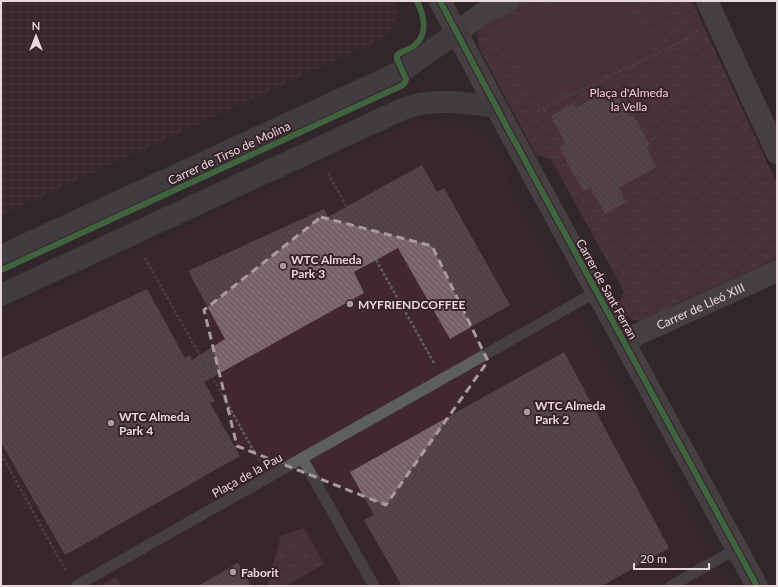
<svg xmlns="http://www.w3.org/2000/svg" width="778" height="587" viewBox="0 0 778 587" font-family="Lato,sans-serif">
  <defs>
    <pattern id="industrial-grid" width="8" height="8" patternUnits="userSpaceOnUse"><rect width="8" height="8" fill="#412732"/><path d="M0 4h8M4 0v8" fill="none" stroke="#5c464f"/></pattern>
    <pattern id="grass-tufts" width="24" height="20" patternUnits="userSpaceOnUse"><rect width="24" height="20" fill="#673e4f"/><path d="M3 7l-1-3M5 7V3M7 7l1-3M15 17l-1-3M17 17v-4M19 17l1-3" fill="none" stroke="#7d5968"/></pattern>
    <pattern id="park-crowns" width="20" height="18" patternUnits="userSpaceOnUse"><rect width="20" height="18" fill="#673e4f"/><path d="M2 6a3 3 0 1 1 6 0M12 15a3 3 0 1 1 6 0" fill="none" stroke="#7d5968"/></pattern>
    <pattern id="building-back-hatch" width="6" height="6" patternUnits="userSpaceOnUse"><rect width="6" height="6" fill="#7d6871"/><path d="M-1 5l2 2M0 0l6 6M5-1l2 2" fill="none" stroke="#64565c"/></pattern>
  </defs>
  <rect width="100%" height="100%" fill="#32272b"/>
  <!-- built -->
  <polygon fill="#412732" points="440,120 459,123 474,129 487,137 495,144 505,155 513,168 507,183 729,586 1,586 1,312 399,128 418,122"/>
  <!-- industrial -->
  <polygon fill="url(#industrial-grid)" points="1,1 394,1 396,7 397,12 396,19 394,26 390,32 384,38 1,215"/>
  <!-- grass -->
  <g fill="url(#grass-tufts)">
    <polygon points="304,528 324,564 285,586 267,586 281,536"/>
    <polygon points="116,577 123,586 100,586"/>
  </g>
  <!-- park -->
  <path fill="url(#park-crowns)" d="M524,1H692L777,184V258L674,305L677,311L641,321L634,320L627,316L618,305L624,292L551,159L536,155L480,50C478,41 476,30 483,23C490,14 513,6 524,1Z"/>
  <!-- pitch -->
  <polygon fill="#673e4f" points="566,1 627,1 648,47 536,101 503,30"/>
  <!-- building -->
  <g fill="url(#building-back-hatch)">
    <polygon points="607,91 612,100 618,97 629,117 633,115 650,145 646,147 656,167 619,188 626,202 605,214 590,187 583,191 559,147 565,143 551,116 573,103 576,108"/>
    <polygon points="422,165 437,192 444,188 510,305 450,339 398,248 354,272 364,293 204,382 215,401 210,403 240,456 65,555 1,442 1,358 147,289 185,358 190,355 192,360 225,339 188,271 324,209 328,217"/>
    <polygon points="564,352 669,548 602,586 402,586 364,520 374,515 350,472"/>
    <polygon points="238,563 251,586 198,586"/>
  </g>
  <g fill="none" stroke-linecap="round" stroke-linejoin="round">
    <!-- path -->
    <g stroke="#605e60" stroke-width="2.5" stroke-dasharray="3 2" stroke-linecap="butt">
      <polyline points="533,113 696,35"/>
      <polyline points="328,173 346,206"/>
      <polyline points="145,258 260,462"/>
      <polyline points="376,260 434,363"/>
      <polyline points="1,454 66,571"/>
    </g>
    <!-- lane -->
    <g stroke="#5d5e5e" stroke-width="11">
      <polyline points="302,458 374,586"/>
      <polyline points="76,586 596,292"/>
      <polyline points="671,586 736,549"/>
    </g>
    <!-- street -->
    <g stroke="#5d5e5e" stroke-width="22">
      <polyline points="440,1 509,131 757,586"/>
      <polyline points="707,1 777,153"/>
      <polyline points="457,32 483,13 509,1"/>
      <path id="s1" d="M623,341L777,271"/>
    </g>
    <!-- secondary -->
    <g stroke="#565858" stroke-width="22">
      <polyline points="1,256 402,71 457,32"/>
      <path d="M1,295L405,108C410,107 415,105 420,104C445,99 471,104 496,107"/>
    </g>
    <!-- cycleway casing -->
    <g stroke="#37222a" stroke-width="8">
      <g id="cycleway">
        <polyline points="440,1 509,131 757,586"/>
        <path d="M1,270L403,85L405,82L406,79L397,59V55C402,51 409,50 414,46C429,34 424,16 417,1"/>
      </g>
    </g>
    <!-- cycleway -->
    <use href="#cycleway" stroke="#51ab58" stroke-width="6"/>
  </g>
  <!-- marked area -->
  <path d="M0 0H778V587H0ZM321,217L432,246L488,361L386,505L237,446L204,310Z" fill="#32272b" fill-opacity=".55" fill-rule="evenodd"/>
  <path fill="none" stroke="#a89a9f" stroke-width="3" stroke-dasharray="8 5" stroke-linejoin="round" d="M321,217L432,246L488,361L386,505L237,446L204,310Z"/>
  <!-- markers -->
  <g fill="#a89a9f" stroke="#37222a" stroke-width="1.5">
    <circle cx="283" cy="266" r="4"/>
    <circle cx="350" cy="304" r="4"/>
    <circle cx="527" cy="412" r="4"/>
    <circle cx="111" cy="423" r="4"/>
    <circle cx="233" cy="572" r="4"/>
  </g>
  <g text-anchor="middle" dominant-baseline="central" stroke-width="4" stroke-linejoin="round" paint-order="stroke">
    <!-- park labels -->
    <g font-size="12" fill="#f7cbdc" stroke="#37222a">
      <text x="629" y="92">Plaça d'Almeda<tspan x="629" dy="14">la Vella</tspan></text>
    </g>
    <!-- street labels -->
    <g font-size="12" fill="#e7d8dd" stroke="#37222a">
      <text transform="translate(229 153) rotate(-25)">Carrer de Tirso de Molina</text>
      <text transform="translate(607 289) rotate(61)">Carrer de Sant Ferran</text>
      <text stroke="none"><textPath href="#s1" startOffset="85">Carrer de Lleó XIII</textPath></text>
      <text transform="translate(247 475) rotate(-29)">Plaça de la Pau</text>
    </g>
    <!-- poi labels -->
    <g font-size="12" font-weight="bold" fill="#e7d8dd" stroke="#37222a" text-anchor="start">
      <text x="291" y="259">WTC Almeda<tspan x="291" dy="14">Park 3</tspan></text>
      <text x="358" y="304">MYFRIENDCOFFEE</text>
      <text x="535" y="405">WTC Almeda<tspan x="535" dy="14">Park 2</tspan></text>
      <text x="119" y="416">WTC Almeda<tspan x="119" dy="14">Park 4</tspan></text>
      <text x="241" y="572">Faborit</text>
    </g>
  </g>
  <!-- border -->
  <rect width="778" height="587" fill="none" stroke="#e7d8dd" stroke-width="4"/>
  <!-- north arrow -->
  <g transform="translate(36 36)" stroke="#37222a" stroke-width="3" paint-order="stroke">
  <path d="M0-3L7 15L0 10L-7 15Z" fill="#e7d8dd"/>
  <text y="-6" font-size="11" font-weight="bold" text-anchor="middle" fill="#e7d8dd">N</text>
  </g>
  <!-- scale -->
  <path d="M634 563v6h75v-6" fill="none" stroke="#e7d8dd" stroke-width="2"/>
  <text x="640" y="563" font-size="12" fill="#e7d8dd" stroke="#37222a" stroke-width="3" paint-order="stroke">20 m</text>
</svg>
